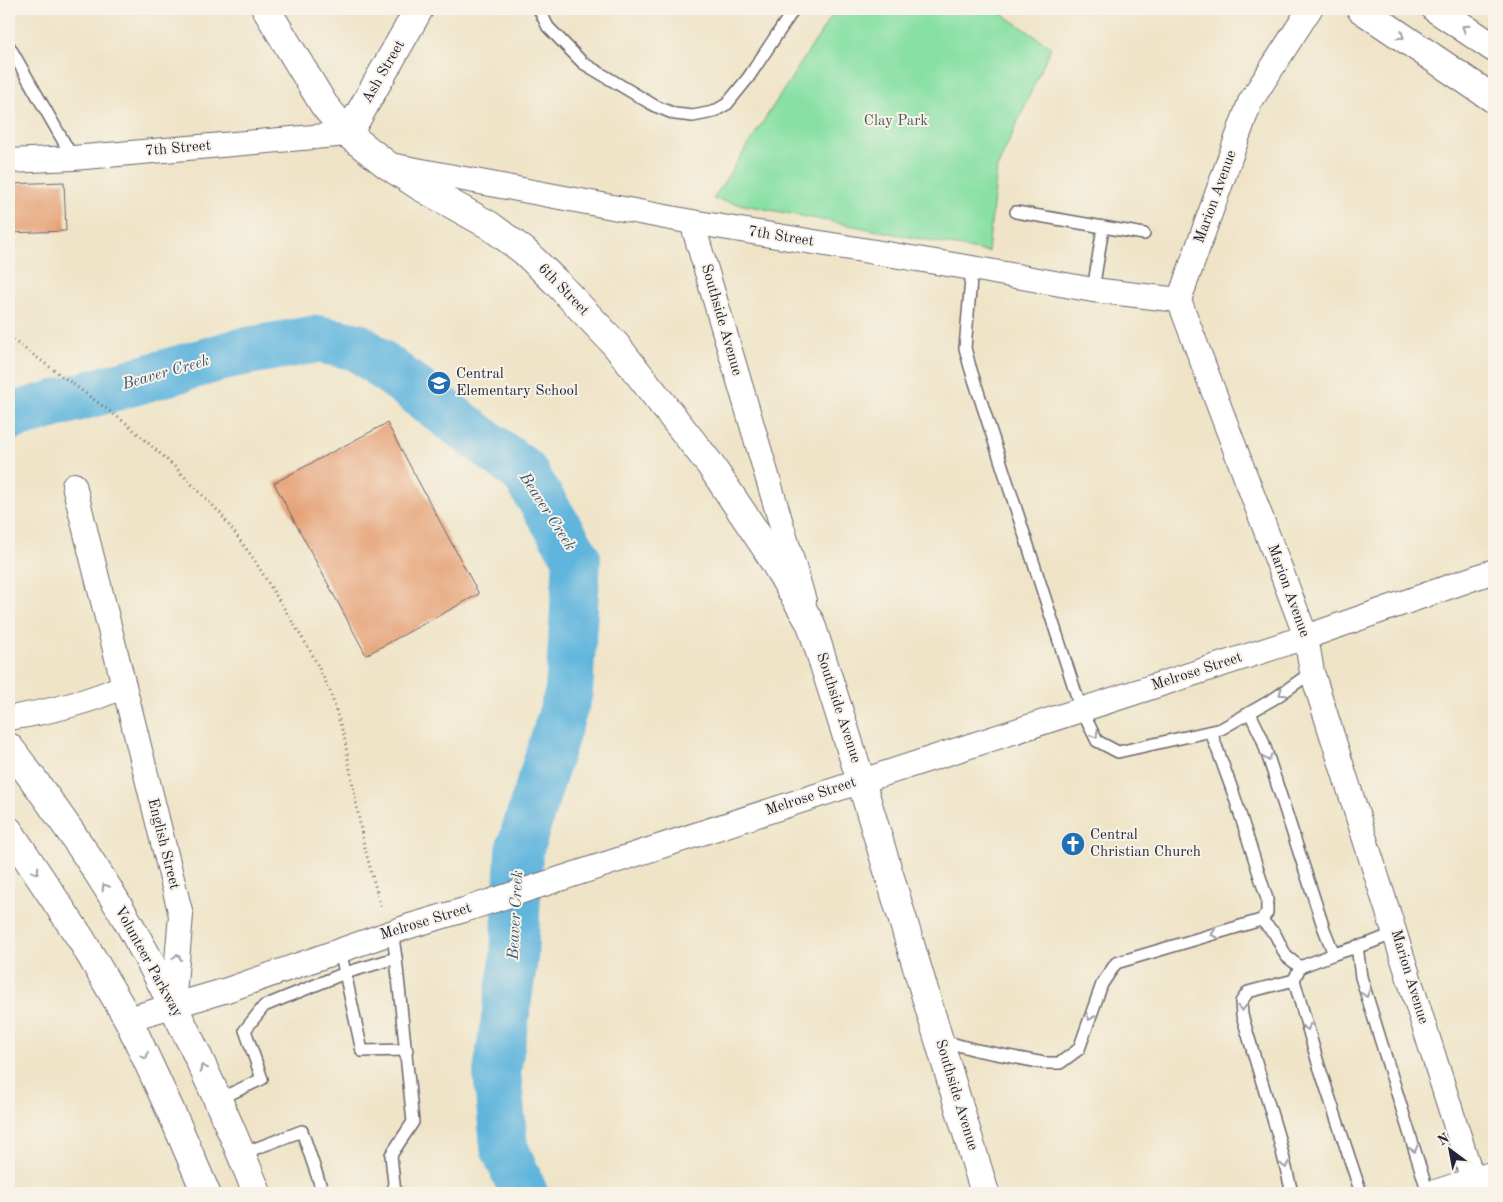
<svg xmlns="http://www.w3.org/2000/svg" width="1503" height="1202" viewBox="0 0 1503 1202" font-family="'Old Standard TT',serif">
  <rect width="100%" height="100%" fill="#f7f3e8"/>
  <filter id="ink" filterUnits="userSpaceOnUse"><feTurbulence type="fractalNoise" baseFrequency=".02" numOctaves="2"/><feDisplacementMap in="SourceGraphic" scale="10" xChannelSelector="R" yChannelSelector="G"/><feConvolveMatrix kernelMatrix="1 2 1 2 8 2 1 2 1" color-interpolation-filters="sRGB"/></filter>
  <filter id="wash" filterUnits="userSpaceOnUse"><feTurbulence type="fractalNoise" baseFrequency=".0096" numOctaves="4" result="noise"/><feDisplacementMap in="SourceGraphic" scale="20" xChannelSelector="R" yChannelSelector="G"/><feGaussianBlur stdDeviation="1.12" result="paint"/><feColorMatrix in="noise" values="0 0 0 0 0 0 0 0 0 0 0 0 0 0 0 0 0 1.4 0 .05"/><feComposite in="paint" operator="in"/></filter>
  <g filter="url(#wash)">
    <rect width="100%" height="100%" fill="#efe4c7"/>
    <!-- green -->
    <polygon fill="#88e0a4" stroke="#558170" points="836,9 995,9 1051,47 997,168 988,252 713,199"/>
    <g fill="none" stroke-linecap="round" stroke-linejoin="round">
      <!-- river -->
      <polyline stroke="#61b5dd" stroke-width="48" points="9,417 236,353 317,339 358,347 523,471 577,558 569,692 519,851 514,959 497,1072 504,1147 524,1193"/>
    </g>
    <g id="blocks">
      <!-- building -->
      <g fill="#e59f72">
        <polygon points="64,182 66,231 9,233 9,184"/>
        <polygon points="387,423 479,594 366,655 274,483"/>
      </g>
    </g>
  </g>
  <g filter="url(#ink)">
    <use href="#blocks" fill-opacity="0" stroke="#6a666c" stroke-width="1"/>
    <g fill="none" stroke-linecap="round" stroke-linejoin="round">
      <!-- lane casing -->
      <g stroke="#6a666c" stroke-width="14">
        <g id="lane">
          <polyline points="539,9 548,27 583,63 655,106 675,114 693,116 713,112 727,104 748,78 794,9"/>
          <polyline points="9,46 73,158"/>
          <polyline points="1016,212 1144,234"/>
          <polyline points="972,268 965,348 970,367 1081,709 1097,741 1118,752 1221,729 1275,698 1312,672"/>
          <polyline points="1093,290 1103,227"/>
          <polyline points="1250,713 1262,738 1324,929 1334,954 1370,943 1395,933"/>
          <polyline points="1261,920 1275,934 1286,956 1300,967"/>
          <polyline points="1357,946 1361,977 1428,1193"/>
          <polyline points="340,950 362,1051 407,1050"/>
          <polyline points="1334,954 1300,967 1294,980 1318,1063 1361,1193"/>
          <polyline points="940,1040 976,1050 1044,1063 1060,1063 1079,1049 1102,984 1116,963 1261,920 1267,913 1267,899 1234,795 1211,732"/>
          <polyline points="219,1099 262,1079 245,1030 264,1006 345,973 396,958 392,931"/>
          <polyline points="241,1154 302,1131 323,1193"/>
          <polyline points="395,1193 391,1155 413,1122 396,958"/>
          <polyline points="1292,1193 1279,1139 1242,1015 1241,1002 1248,992 1294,980"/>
        </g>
      </g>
      <!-- street casing -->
      <g stroke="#6a666c" stroke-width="26">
        <g id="street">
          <polyline points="1310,9 1250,102 1179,300 1306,637 1312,672 1477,1193"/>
          <polyline points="9,161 73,158 348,134"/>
          <polyline points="390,165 692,222 972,268 1093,290 1179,300"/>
          <polyline points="692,222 804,601"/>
          <polyline points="74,485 181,915 173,1005"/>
          <path d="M9,718C49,712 87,703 124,686"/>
          <polyline points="128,1019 227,990 410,926 464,910 1306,637 1494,571"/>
          <polyline points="1432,1193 1494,1173"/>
        </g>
      </g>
      <!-- secondary casing -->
      <g stroke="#6a666c" stroke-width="30">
        <g id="secondary">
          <polyline points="266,9 324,105 348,134 386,164 421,187 489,225 524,251 556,282 615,344 709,463 766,548 811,624 861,781 985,1193"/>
          <polyline points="1361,9 1494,99"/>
          <polyline points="1436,9 1494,48"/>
          <polyline points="348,134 419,9"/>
        </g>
      </g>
      <!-- highway casing -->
      <g stroke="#6a666c" stroke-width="30">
        <g id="highway">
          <path d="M9,747C53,805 96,865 132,929C180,1014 221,1102 257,1193"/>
          <polyline points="9,831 81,939 128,1019 177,1125 206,1193"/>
        </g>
      </g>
      <!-- path -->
      <polyline stroke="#6a666c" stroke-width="3" stroke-dasharray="1 4" stroke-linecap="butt" points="9,337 127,424 175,467 220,513 253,558 311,652 330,691 344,736 363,841 381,908"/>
      <!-- lane -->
      <use href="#lane" stroke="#fff" stroke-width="11"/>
      <!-- street -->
      <use href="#street" stroke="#fff" stroke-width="24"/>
      <!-- secondary -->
      <use href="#secondary" stroke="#fff" stroke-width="28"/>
      <!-- highway -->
      <use href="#highway" stroke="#fff" stroke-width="28"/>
    </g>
    <!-- one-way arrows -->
    <defs><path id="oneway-chevron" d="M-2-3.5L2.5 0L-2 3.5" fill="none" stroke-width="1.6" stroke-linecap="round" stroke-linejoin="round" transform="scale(1.25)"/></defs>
    <g stroke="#9c9ca7">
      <use href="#oneway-chevron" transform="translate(1465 28) rotate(-146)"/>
      <use href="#oneway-chevron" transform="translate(1401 36) rotate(34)"/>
      <use href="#oneway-chevron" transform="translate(1282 693) rotate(145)"/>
      <use href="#oneway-chevron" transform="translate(1095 735) rotate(58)"/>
      <use href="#oneway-chevron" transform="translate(1268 758) rotate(72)"/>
      <use href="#oneway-chevron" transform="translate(36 871) rotate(56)"/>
      <use href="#oneway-chevron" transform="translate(105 887) rotate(-122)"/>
      <use href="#oneway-chevron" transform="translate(1214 934) rotate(164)"/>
      <use href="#oneway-chevron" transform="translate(177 957) rotate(-85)"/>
      <use href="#oneway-chevron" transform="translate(1366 994) rotate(73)"/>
      <use href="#oneway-chevron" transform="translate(1242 1008) rotate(87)"/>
      <use href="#oneway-chevron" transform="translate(1090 1017) rotate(109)"/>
      <use href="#oneway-chevron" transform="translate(1307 1027) rotate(74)"/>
      <use href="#oneway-chevron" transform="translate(145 1056) rotate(65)"/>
      <use href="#oneway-chevron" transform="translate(203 1068) rotate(-116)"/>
      <use href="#oneway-chevron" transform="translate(1414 1149) rotate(73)"/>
      <use href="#oneway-chevron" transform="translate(1285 1165) rotate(77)"/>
    </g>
  </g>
  <!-- icons -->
  <defs>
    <g id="school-disc" transform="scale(1.25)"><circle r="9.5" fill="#1f6fb2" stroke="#f7f3e8"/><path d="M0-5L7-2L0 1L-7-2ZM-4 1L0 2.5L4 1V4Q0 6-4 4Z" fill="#fff"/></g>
    <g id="church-disc" transform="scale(1.25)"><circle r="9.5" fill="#1f6fb2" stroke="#f7f3e8"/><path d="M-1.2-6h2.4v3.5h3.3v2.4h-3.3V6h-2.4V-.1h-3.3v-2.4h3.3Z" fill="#fff"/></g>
  </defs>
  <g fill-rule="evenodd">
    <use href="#school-disc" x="439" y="383"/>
    <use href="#church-disc" x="1073" y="844"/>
  </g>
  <g text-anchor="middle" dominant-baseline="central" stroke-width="4" stroke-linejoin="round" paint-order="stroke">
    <!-- street labels -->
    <g font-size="15" fill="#22223b" stroke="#f7f3e8">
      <text transform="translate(384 72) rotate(-60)">Ash Street</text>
      <text transform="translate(178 149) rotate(-5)">7th Street</text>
      <text transform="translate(1216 197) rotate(-70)">Marion Avenue</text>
      <text transform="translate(781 237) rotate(9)">7th Street</text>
      <text transform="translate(563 290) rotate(46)">6th Street</text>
      <text transform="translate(721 320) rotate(74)">Southside Avenue</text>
      <text transform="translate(1288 591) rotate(70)">Marion Avenue</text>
      <text transform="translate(1197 672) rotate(-18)">Melrose Street</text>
      <text transform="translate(838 708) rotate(72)">Southside Avenue</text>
      <text transform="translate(811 797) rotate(-18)">Melrose Street</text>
      <text transform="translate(163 844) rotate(76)">English Street</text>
      <text transform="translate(426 922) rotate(-17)">Melrose Street</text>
      <text transform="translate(148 962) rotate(61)">Volunteer Parkway</text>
      <text transform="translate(1409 977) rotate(73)">Marion Avenue</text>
      <text transform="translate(956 1095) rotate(73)">Southside Avenue</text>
    </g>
    <!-- park labels -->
    <g font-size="15" fill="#415b5a" stroke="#f7f3e8">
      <text x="896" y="121">Clay Park</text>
    </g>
    <!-- poi labels -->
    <g font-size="15" fill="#22223b" stroke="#f7f3e8" text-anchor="start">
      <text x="456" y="374">Central<tspan x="456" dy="17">Elementary School</tspan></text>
      <text x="1090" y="835">Central<tspan x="1090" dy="17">Christian Church</tspan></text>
    </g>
    <!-- water labels -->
    <g font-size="16" font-style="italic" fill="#385574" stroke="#f7f3e8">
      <text transform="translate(166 373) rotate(-16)">Beaver Creek</text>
      <text transform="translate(547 512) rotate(57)">Beaver Creek</text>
      <text transform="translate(516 915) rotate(-87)">Beaver Creek</text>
    </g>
  </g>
  <!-- margin -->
  <rect width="1503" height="1202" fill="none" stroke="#f7f3e8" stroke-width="30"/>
  <!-- north arrow -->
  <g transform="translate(1450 1150) rotate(328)" stroke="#f7f3e8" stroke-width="4" paint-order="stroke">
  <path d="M0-4L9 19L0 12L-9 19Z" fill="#22223b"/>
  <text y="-8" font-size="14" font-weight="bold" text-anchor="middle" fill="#22223b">N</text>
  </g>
</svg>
